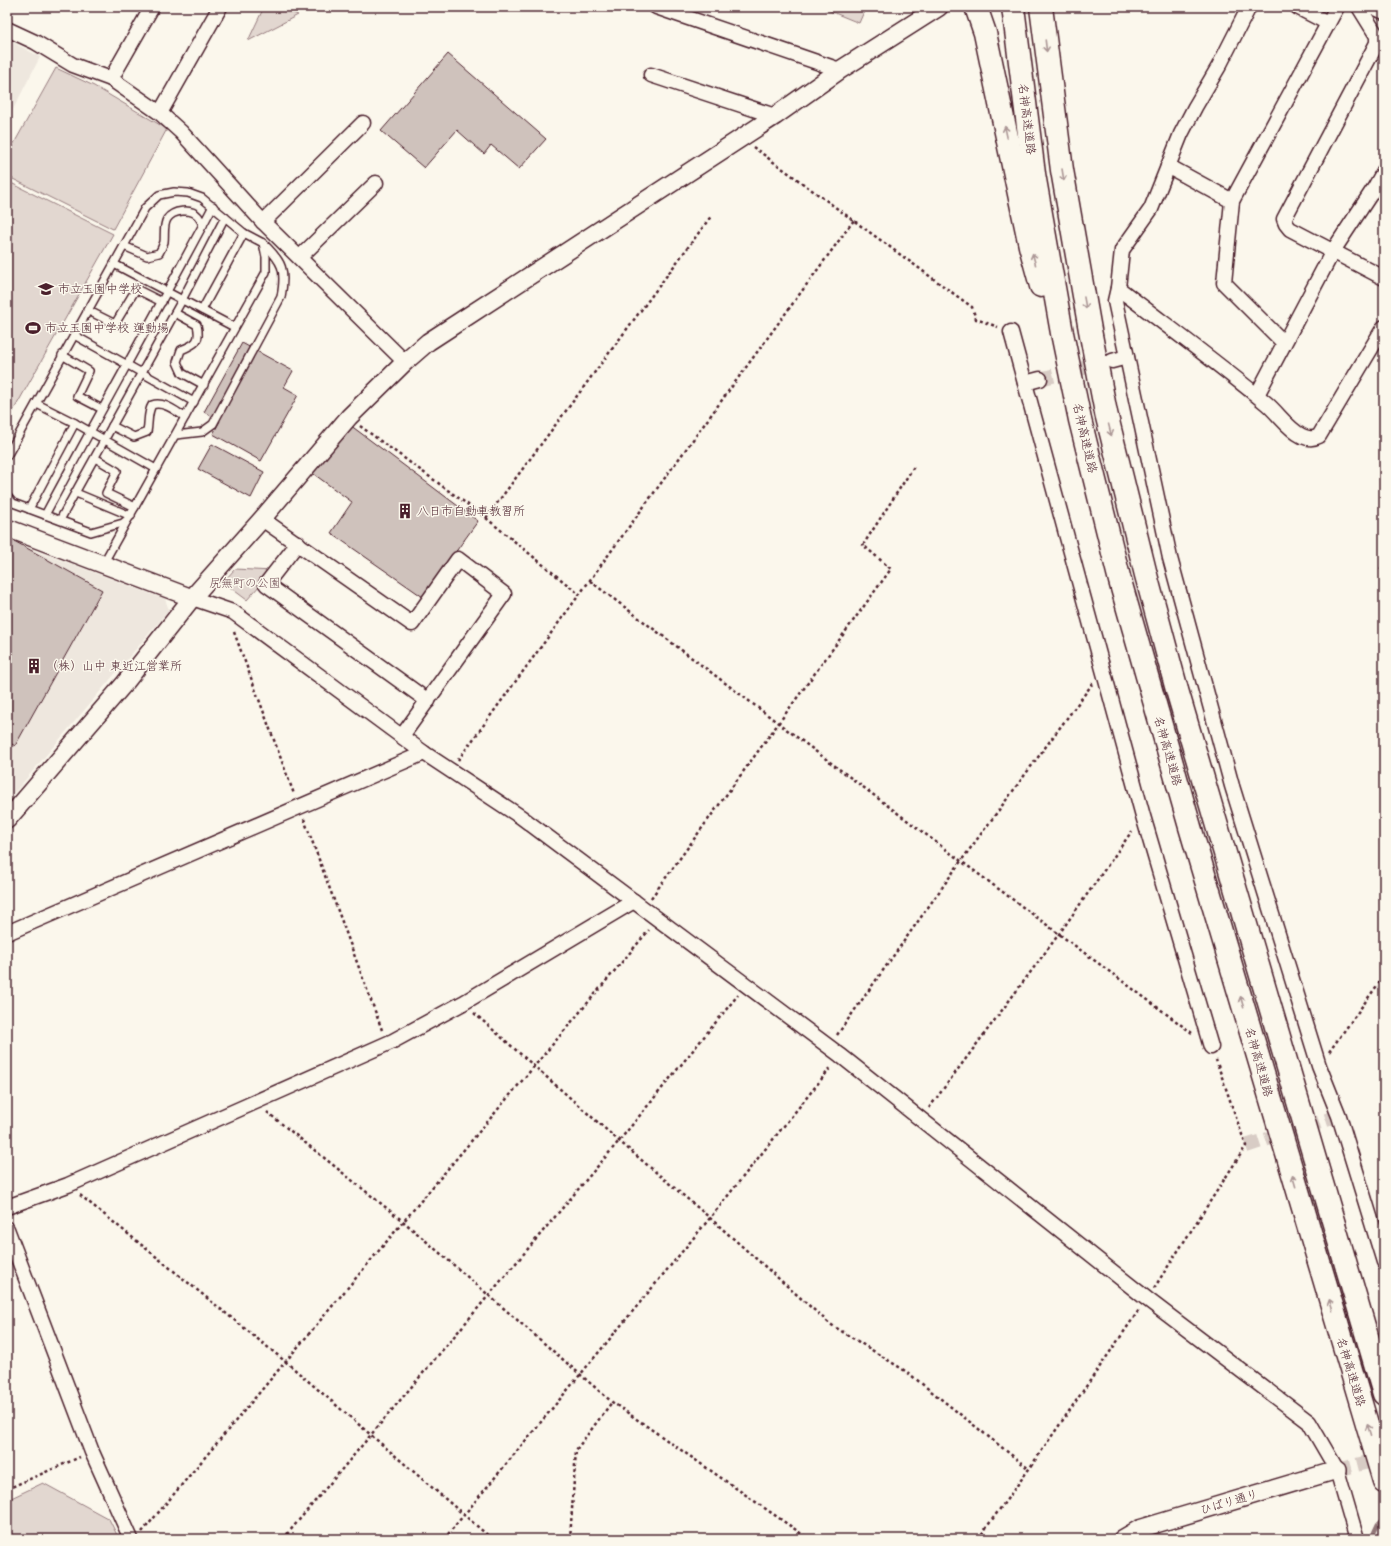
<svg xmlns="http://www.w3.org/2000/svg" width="1391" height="1546" viewBox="0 0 1391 1546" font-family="'Shantell Sans','Klee One',sans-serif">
  <rect width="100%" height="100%" fill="#fbf7ec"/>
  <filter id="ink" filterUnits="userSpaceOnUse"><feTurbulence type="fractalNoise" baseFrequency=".025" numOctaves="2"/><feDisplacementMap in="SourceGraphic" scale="8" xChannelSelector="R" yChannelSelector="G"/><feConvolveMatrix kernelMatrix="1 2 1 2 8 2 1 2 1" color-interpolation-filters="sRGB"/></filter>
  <g filter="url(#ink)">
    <!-- built -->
    <g fill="#eee7de">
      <polygon points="7,39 40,57 7,121"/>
      <polygon points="7,540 165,599 169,610 10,798 7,796"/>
    </g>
    <!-- green -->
    <g fill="#e2d7d0" stroke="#967b7e">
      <polygon points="264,7 281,7 298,15 248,41"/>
      <polygon points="820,7 866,7 859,23"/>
      <polygon points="56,68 94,86 167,129 113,229 7,176 7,156"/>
      <polygon points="7,181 113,234 7,422"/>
      <polygon points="235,569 272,571 247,600 223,582"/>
      <polygon points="43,1483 109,1519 119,1539 7,1539 7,1500"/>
    </g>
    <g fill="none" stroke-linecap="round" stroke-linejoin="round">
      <!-- stream -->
      <polyline stroke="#907477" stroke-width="4.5" points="1371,1539 1378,1524 1384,1518"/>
    </g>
    <!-- building -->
    <g fill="#cfc2bc" stroke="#4a1f2b">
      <polygon points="448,54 546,139 519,169 491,145 484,154 457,130 424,168 381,131"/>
      <polygon points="242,343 293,371 284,387 298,395 261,461 213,434 220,421 204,412"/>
      <polygon points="350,425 478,521 423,597 331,533 352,502 311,472"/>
      <polygon points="212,444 264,472 251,498 198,469"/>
      <polygon points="7,537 102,590 15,746 7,741"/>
    </g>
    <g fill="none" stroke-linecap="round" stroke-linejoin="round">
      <!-- minor-tunnel -->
      <g stroke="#d8ccc5" stroke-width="14" stroke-dasharray="14 7" stroke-linecap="butt">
        <polyline points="1040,379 1104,363"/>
        <polyline points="1246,1146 1339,1116"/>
        <polyline points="1337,1470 1384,1458"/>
      </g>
      <!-- service casing -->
      <g stroke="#4a1f2b" stroke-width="10">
        <g id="service">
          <path d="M124,246L147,256L159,253C161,250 163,245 164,242C165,235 163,226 167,219C173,210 191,208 198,216C200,219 202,222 203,225"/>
          <polyline points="114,264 234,327"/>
          <polyline points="87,310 115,324 136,289 162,302"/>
          <polyline points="202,310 244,233"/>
          <path d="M175,313L197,325C201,341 196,344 181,350L177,362L182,373L204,385"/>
          <polyline points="74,335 194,402"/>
          <polyline points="62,355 89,371 77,396 102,409"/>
          <polyline points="37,404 75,423 156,469"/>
          <path d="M112,426L134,437L147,432C149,423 147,413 152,405C164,401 175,411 185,417"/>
          <path d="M176,435L202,432L213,424L281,297C286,270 283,262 263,243"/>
          <polyline points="7,456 145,208 159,195 174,192 188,193 202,198 244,233 263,243 266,257 266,272 103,564"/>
          <polyline points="95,458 117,471 106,493 135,507"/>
          <polyline points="76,493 131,516"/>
          <polyline points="7,496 13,503 91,532 123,523 128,519"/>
          <polyline points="29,509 75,423"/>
          <path d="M45,515C100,412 158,310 213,206"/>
          <polyline points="60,520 182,300 225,217"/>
        </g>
      </g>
      <!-- minor casing -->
      <g stroke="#4a1f2b" stroke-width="17">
        <g id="minor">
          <polyline points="656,7 840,70"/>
          <path d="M1249,7L1219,66L1195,107L1181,134L1151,209L1122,250L1118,288C1167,326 1218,363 1266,403C1278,413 1288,429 1302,436C1309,439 1313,439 1319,436L1384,327"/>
          <polyline points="1297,7 1328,23"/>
          <polyline points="1359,7 1377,36 1377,43 1284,219 1286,224 1290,229 1384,278"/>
          <polyline points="1373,7 1384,12"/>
          <polyline points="7,29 35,42 73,65 111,79 160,113 181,132 263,222 405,362"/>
          <polyline points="651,75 775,116"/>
          <polyline points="111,79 152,7"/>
          <polyline points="160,113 220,7"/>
          <polyline points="1168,166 1232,201"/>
          <polyline points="263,222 363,123"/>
          <polyline points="300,257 376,183"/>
          <polyline points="1118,288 1115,301 1170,558 1232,786 1319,1066 1339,1116 1384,1262"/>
          <polyline points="1011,332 1143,816 1211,1047"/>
          <polyline points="1284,343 1224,283 1232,201 1337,7"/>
          <polyline points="1112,361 1127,357"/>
          <polyline points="1025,383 1040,379"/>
          <polyline points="1257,395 1333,251 1375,187 1384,171"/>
          <polyline points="262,519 412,624 458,559 504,594 402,736"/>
          <polyline points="298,543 266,584 428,701"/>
          <polyline points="192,598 233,612 424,753 521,817 840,1055 1147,1299 1309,1422 1337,1470 1357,1539"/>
          <polyline points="7,933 424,753"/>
          <polyline points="7,1207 68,1185 393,1041 463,1003 634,901"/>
          <polyline points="7,1229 92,1452 131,1539"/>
        </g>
      </g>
      <!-- tertiary casing -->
      <g stroke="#4a1f2b" stroke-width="20">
        <g id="tertiary">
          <polyline points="7,528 192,598"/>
          <polyline points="7,820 125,683 192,598 262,519 349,417 405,362 428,342 775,116 840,70 939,7"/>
          <polyline points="1122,1539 1139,1529 1337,1470"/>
        </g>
      </g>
      <!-- motorway casing -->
      <g stroke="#4a1f2b" stroke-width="25">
        <g id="motorway">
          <polyline points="976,7 985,33 1030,246 1041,286"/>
          <polyline points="1013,7 1034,174 1062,333 1080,420 1120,581 1190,827 1384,1481"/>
          <polyline points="1041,7 1062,170 1090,330 1106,413 1146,575 1177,690 1384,1394"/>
        </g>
      </g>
      <!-- path -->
      <g stroke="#4a1f2b" stroke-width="2.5" stroke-dasharray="3 3" stroke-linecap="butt">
        <polyline points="753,147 972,307 976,319 998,327"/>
        <polyline points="360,426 486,518 580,595"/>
        <polyline points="486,518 712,215"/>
        <polyline points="1380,568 1384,571"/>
        <polyline points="590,581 961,861 1192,1033"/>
        <polyline points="234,632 294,794"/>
        <polyline points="458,760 854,220"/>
        <polyline points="304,819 382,1030"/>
        <polyline points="651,898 891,569 863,545 915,465"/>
        <polyline points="474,1013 619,1141 710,1218 830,1324 907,1372 1029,1469"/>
        <polyline points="837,1035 961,861 1093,683"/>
        <polyline points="1329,1052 1384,976"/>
        <polyline points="929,1108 1059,934 1132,831"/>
        <polyline points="267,1112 404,1222 612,1402 809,1539"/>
        <polyline points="80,1195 286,1362 492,1539"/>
        <polyline points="1154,1288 1246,1146 1216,1060"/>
        <polyline points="7,1489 80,1457"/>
        <polyline points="142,1532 649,930"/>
        <polyline points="283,1539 619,1141 738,995"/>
        <polyline points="444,1539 710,1218 832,1066"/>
        <polyline points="570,1539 576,1450 612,1402"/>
        <polyline points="978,1539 1029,1469 1139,1310"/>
      </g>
      <!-- service -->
      <use href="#service" stroke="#fbf7ec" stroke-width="7"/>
      <!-- minor -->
      <use href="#minor" stroke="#fbf7ec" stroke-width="14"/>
      <!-- tertiary -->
      <use href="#tertiary" stroke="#fbf7ec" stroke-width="17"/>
      <!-- motorway -->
      <use href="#motorway" stroke="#fbf7ec" stroke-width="22"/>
    </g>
    <!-- one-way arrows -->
    <defs><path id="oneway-shaft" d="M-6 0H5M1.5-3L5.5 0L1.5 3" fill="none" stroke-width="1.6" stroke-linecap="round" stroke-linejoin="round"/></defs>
    <g stroke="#ab9695">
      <use href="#oneway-shaft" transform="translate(1046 46) rotate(83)"/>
      <use href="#oneway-shaft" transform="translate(1006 132) rotate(-102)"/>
      <use href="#oneway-shaft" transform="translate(1063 175) rotate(81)"/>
      <use href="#oneway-shaft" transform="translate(1034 259) rotate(-105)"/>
      <use href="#oneway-shaft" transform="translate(1085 303) rotate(80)"/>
      <use href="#oneway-shaft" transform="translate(1110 430) rotate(76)"/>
      <use href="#oneway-shaft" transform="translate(1242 1002) rotate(-106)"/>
      <use href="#oneway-shaft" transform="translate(1294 1181) rotate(-106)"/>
      <use href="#oneway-shaft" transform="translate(1331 1305) rotate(-107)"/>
      <use href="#oneway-shaft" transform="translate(1369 1430) rotate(-107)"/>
    </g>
  </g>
  <!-- icons -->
  <defs>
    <g id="school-bare" transform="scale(1.2)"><path d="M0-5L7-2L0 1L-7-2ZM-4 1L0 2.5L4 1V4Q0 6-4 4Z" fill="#4a1f2b" stroke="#fbf7ec" stroke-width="2.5" paint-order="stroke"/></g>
    <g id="stadium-bare" transform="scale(1.2)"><path d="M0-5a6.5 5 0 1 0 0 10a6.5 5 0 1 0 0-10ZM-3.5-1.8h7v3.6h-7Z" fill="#4a1f2b" stroke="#fbf7ec" stroke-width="2.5" paint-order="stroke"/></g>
    <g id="building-bare" transform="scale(1.2)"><path d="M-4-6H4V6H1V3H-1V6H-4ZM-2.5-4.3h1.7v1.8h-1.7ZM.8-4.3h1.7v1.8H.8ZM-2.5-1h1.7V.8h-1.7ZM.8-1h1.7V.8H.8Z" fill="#4a1f2b" stroke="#fbf7ec" stroke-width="2.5" paint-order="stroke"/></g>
  </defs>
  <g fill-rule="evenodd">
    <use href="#school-bare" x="46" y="289"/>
    <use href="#stadium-bare" x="33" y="328"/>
    <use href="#building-bare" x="405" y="511"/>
    <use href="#building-bare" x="34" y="666"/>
  </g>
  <g text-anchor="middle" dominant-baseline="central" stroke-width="3" stroke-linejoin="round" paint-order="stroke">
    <!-- street labels -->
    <g font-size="12" fill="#4a1f2b" stroke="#fbf7ec">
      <text transform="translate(1027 119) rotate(83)">名神高速道路</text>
      <text transform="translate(1085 438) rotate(77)">名神高速道路</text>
      <text transform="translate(1168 751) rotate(74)">名神高速道路</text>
      <text transform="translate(1259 1062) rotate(74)">名神高速道路</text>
      <text transform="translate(1351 1372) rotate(73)">名神高速道路</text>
      <text transform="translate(1229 1502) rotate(-17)">ひばり通り</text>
    </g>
    <!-- poi labels -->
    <g font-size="12" fill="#4a1f2b" stroke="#fbf7ec" text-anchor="start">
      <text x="58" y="289">市立玉園中学校</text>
      <text x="45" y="328">市立玉園中学校 運動場</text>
      <text x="417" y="511">八日市自動車教習所</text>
      <text x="46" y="666">（株）山中 東近江営業所</text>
    </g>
    <!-- park labels -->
    <g font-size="12" fill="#704d54" stroke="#fbf7ec">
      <text x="245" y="583">尻無町の公園</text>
    </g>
  </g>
  <!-- margin -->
  <rect width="1391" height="1546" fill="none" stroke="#fbf7ec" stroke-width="24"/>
  <rect x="12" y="12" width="1367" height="1522" fill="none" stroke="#4a1f2b" stroke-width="1.5" filter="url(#ink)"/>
</svg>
